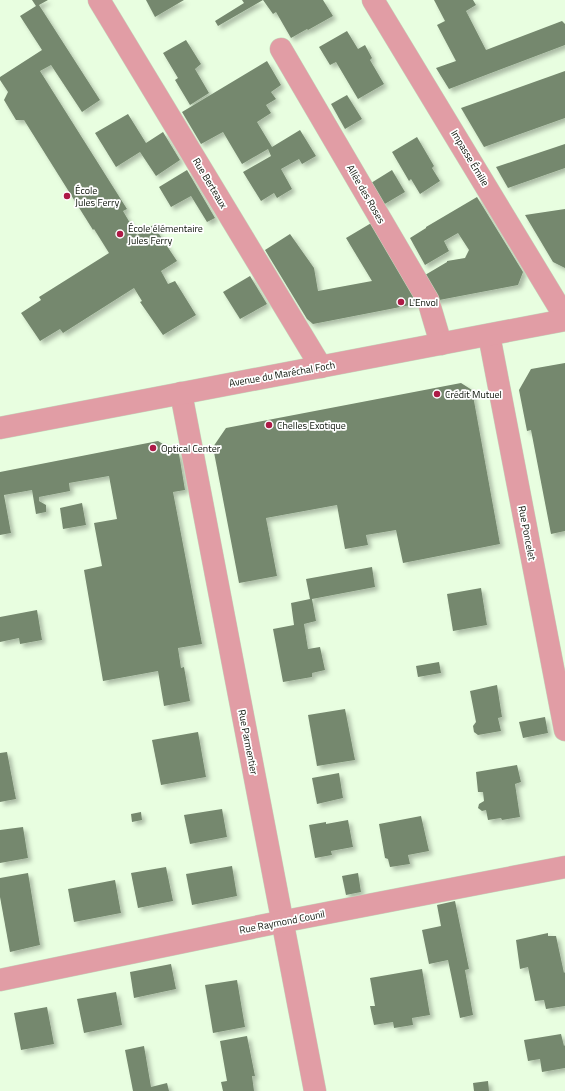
<svg xmlns="http://www.w3.org/2000/svg" width="565" height="1091" viewBox="0 0 565 1091" font-family="'Titillium Web',sans-serif">
  <defs>
    <filter id="shadow"><feDropShadow dx="3.5" dy="3.5" stdDeviation="2" flood-color="#0004"/></filter>
  </defs>
  <rect width="100%" height="100%" fill="#e8fee0"/>
  <!-- building -->
  <g fill="#75886e" filter="url(#shadow)">
    <polygon points="32,0 48,0 39,5 100,100 82,112 51,65 40,71 127,209 123,211 137,235 153,225 177,261 161,271 168,284 175,281 196,315 163,335 140,302 142,301 134,288 63,333 60,329 40,341 21,313 41,300 39,297 109,253 94,229 93,230 24,120 16,120 4,100 8,92 0,80 0,77 42,50 20,16 36,6"/>
    <polygon points="146,0 184,0 155,17"/>
    <polygon points="242,0 263,0 218,26 215,21 244,3"/>
    <polygon points="263,0 323,0 333,16 308,30 307,29 291,38 276,12 273,14"/>
    <polygon points="434,0 473,0 476,5 466,11 486,50 562,21 565,24 565,45 449,89 436,68 456,61 437,25 445,21"/>
    <polygon points="347,31 358,49 365,45 372,58 370,60 384,84 358,99 336,62 330,65 319,47"/>
    <polygon points="186,40 201,64 195,69 209,93 190,105 175,80 178,78 163,53"/>
    <polygon points="267,61 281,85 271,92 276,99 266,105 271,113 257,122 272,147 300,130 316,156 302,164 299,159 281,169 292,189 277,198 274,193 261,201 243,172 271,156 268,149 242,164 223,132 201,144 182,112"/>
    <polygon points="565,71 565,118 484,147 461,108"/>
    <polygon points="347,95 362,119 345,129 331,104"/>
    <polygon points="128,114 146,143 163,132 180,160 156,176 140,152 116,167 95,133"/>
    <polygon points="417,137 434,166 432,168 440,181 420,194 411,179 409,181 392,152"/>
    <polygon points="565,144 565,168 508,188 496,167"/>
    <polygon points="187,170 215,218 207,222 191,196 171,207 159,187"/>
    <polygon points="392,170 405,192 383,205 371,183"/>
    <polygon points="477,197 523,272 518,285 434,301 420,278 447,262 447,261 465,258 469,250 458,233 444,241 449,251 425,265 410,238 426,228 426,227"/>
    <polygon points="565,209 565,268 553,262 525,215"/>
    <polygon points="373,222 421,303 313,324 307,319 265,250 290,234 314,268 318,291 372,281 346,238"/>
    <polygon points="250,276 267,304 240,319 223,292"/>
    <polygon points="565,363 565,531 551,534 531,430 527,431 519,390 531,369"/>
    <polygon points="461,383 472,390 500,544 403,563 396,530 366,535 368,545 345,549 337,505 266,518 277,576 239,583 213,447 226,428"/>
    <polygon points="158,441 179,454 185,490 173,492 202,644 178,648 181,668 184,667 190,701 164,706 158,671 103,681 84,570 102,566 94,523 117,519 109,476 69,483 70,491 39,497 39,501 46,505 46,512 36,514 32,490 4,495 11,533 0,535 0,472"/>
    <polygon points="82,503 86,525 63,529 60,508"/>
    <polygon points="372,567 375,587 312,599 316,621 304,624 308,649 320,647 325,670 312,673 312,677 283,682 273,629 294,625 291,603 310,599 306,579"/>
    <polygon points="481,588 487,625 453,631 447,594"/>
    <polygon points="37,610 42,640 20,644 19,638 0,642 0,617"/>
    <polygon points="439,662 441,673 418,677 416,666"/>
    <polygon points="497,685 502,717 498,718 501,731 478,735 474,732 473,726 476,722 470,691"/>
    <polygon points="345,709 355,760 317,766 308,715"/>
    <polygon points="545,717 548,733 523,738 519,722"/>
    <polygon points="198,732 206,777 161,785 152,740"/>
    <polygon points="7,752 16,799 0,802 0,753"/>
    <polygon points="517,765 521,782 515,784 520,817 502,820 501,818 488,820 486,810 482,811 478,808 479,804 484,801 483,792 478,792 476,772"/>
    <polygon points="339,773 343,798 317,804 312,778"/>
    <polygon points="222,809 227,837 190,844 184,815"/>
    <polygon points="141,812 142,820 132,822 131,814"/>
    <polygon points="421,816 429,851 408,855 410,864 390,867 388,859 385,858 379,824"/>
    <polygon points="348,820 353,847 331,851 332,855 315,858 309,825 326,822 326,824"/>
    <polygon points="23,827 28,858 0,863 0,830"/>
    <polygon points="232,866 237,896 192,905 186,874"/>
    <polygon points="166,867 173,901 138,908 131,873"/>
    <polygon points="28,873 40,945 10,952 0,897 0,878"/>
    <polygon points="358,873 361,892 346,895 342,876"/>
    <polygon points="115,880 121,913 74,922 68,889"/>
    <polygon points="455,901 469,969 465,970 473,1015 460,1018 448,960 429,964 422,930 441,926 437,905"/>
    <polygon points="548,933 548,936 556,936 564,973 565,972 565,1006 546,1009 544,1000 535,1001 528,967 520,969 516,940"/>
    <polygon points="171,964 176,989 134,998 130,972"/>
    <polygon points="422,969 430,1015 412,1018 413,1025 394,1028 393,1022 374,1025 370,1006 375,1006 370,978"/>
    <polygon points="237,980 245,1027 213,1033 205,985"/>
    <polygon points="116,992 122,1025 84,1033 77,999"/>
    <polygon points="47,1007 54,1044 21,1050 14,1013"/>
    <polygon points="561,1034 564,1046 565,1045 565,1068 542,1072 540,1059 528,1061 524,1040"/>
    <polygon points="247,1036 255,1076 252,1076 254,1091 223,1091 221,1082 227,1081 220,1041"/>
    <polygon points="144,1046 151,1087 167,1083 169,1091 133,1091 125,1050"/>
    <polygon points="488,1081 489,1091 474,1091 473,1083"/>
  </g>
  <g fill="none" stroke-linecap="round" stroke-linejoin="round">
    <!-- minor casing -->
    <g stroke="#c5d8bd" stroke-width="23">
      <g id="minor">
        <polyline points="99,0 321,367"/>
        <polyline points="373,0 565,317"/>
        <polyline points="281,49 428,300 441,344"/>
        <polyline points="489,335 565,730"/>
        <polyline points="181,393 315,1091"/>
        <polyline points="0,428 565,320"/>
        <polyline points="0,980 270,924 565,867"/>
      </g>
    </g>
    <!-- minor -->
    <use href="#minor" stroke="#e19da5" stroke-width="22"/>
  </g>
  <!-- markers -->
  <g fill="#ad1a46" stroke="#fff" stroke-width="1.5">
    <circle cx="67" cy="196" r="4"/>
    <circle cx="120" cy="234" r="4"/>
    <circle cx="401" cy="302" r="4"/>
    <circle cx="437" cy="394" r="4"/>
    <circle cx="269" cy="425" r="4"/>
    <circle cx="153" cy="448" r="4"/>
  </g>
  <g text-anchor="middle" dominant-baseline="central" stroke-width="3.5" stroke-linejoin="round" paint-order="stroke">
    <!-- street labels -->
    <g font-size="10" fill="#0b1208" stroke="#fff">
      <text transform="translate(470 158) rotate(59)">Impasse Émilie</text>
      <text transform="translate(210 183) rotate(59)">Rue Berteaux</text>
      <text transform="translate(366 194) rotate(60)">Allée des Roses</text>
      <text transform="translate(282 374) rotate(-10)">Avenue du Maréchal Foch</text>
      <text transform="translate(527 533) rotate(79)">Rue Poncelet</text>
      <text transform="translate(248 742) rotate(79)">Rue Parmentier</text>
      <text transform="translate(282 922) rotate(-11)">Rue Raymond Counil</text>
    </g>
    <!-- poi labels -->
    <g font-size="10" fill="#0b1208" stroke="#fff" text-anchor="start">
      <text x="75" y="190">École<tspan x="75" dy="12">Jules Ferry</tspan></text>
      <text x="128" y="228">École élémentaire<tspan x="128" dy="12">Jules Ferry</tspan></text>
      <text x="409" y="302">L'Envol</text>
      <text x="445" y="394">Crédit Mutuel</text>
      <text x="277" y="425">Chelles Exotique</text>
      <text x="161" y="448">Optical Center</text>
    </g>
  </g>
</svg>
